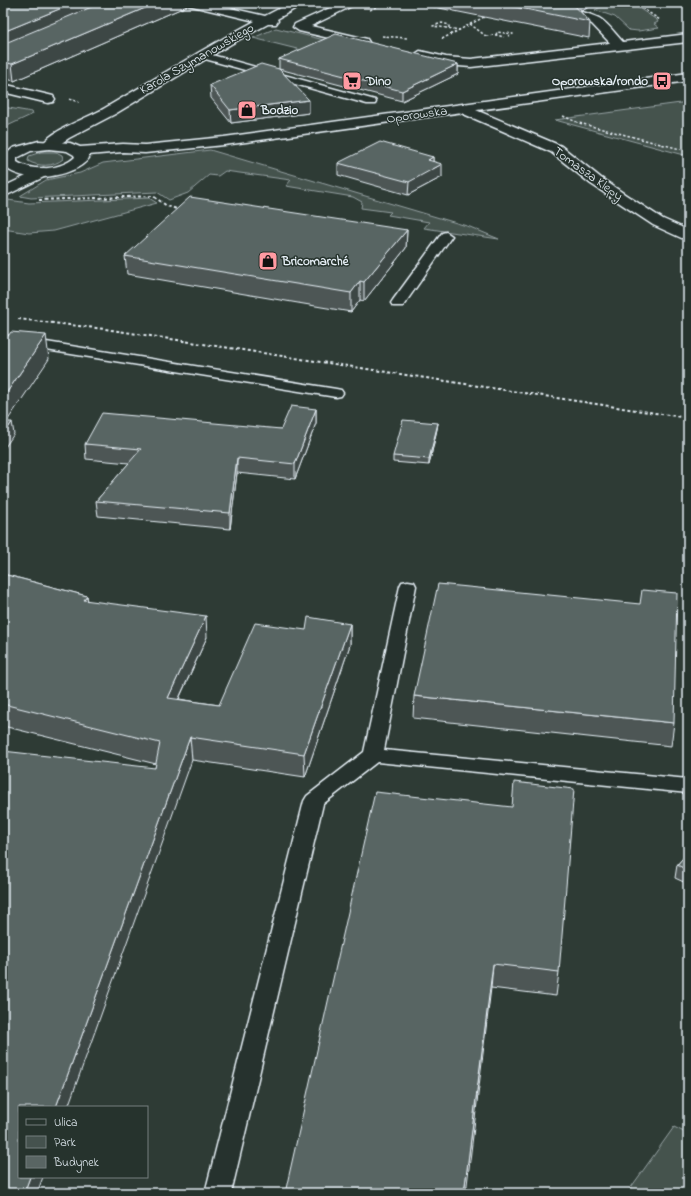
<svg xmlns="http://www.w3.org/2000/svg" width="691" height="1196" viewBox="0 0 691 1196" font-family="'Indie Flower',sans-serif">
  <rect width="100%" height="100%" fill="#2e3b35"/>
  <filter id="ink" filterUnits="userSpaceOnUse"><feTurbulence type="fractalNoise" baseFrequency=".025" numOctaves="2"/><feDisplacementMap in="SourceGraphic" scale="8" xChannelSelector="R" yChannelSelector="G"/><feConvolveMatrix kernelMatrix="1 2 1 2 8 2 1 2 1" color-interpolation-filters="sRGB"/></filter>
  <g filter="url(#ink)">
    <!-- green -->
    <g fill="#45524e" stroke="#96a2a3">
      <polygon points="608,3 637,7 657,20 658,22 654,24 659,28 638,31 629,30 615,17 595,10"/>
      <polygon points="276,28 324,40 301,50 253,38"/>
      <polygon points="688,102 688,156 555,120 569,118"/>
      <polygon points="3,107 32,112 33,114 3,128"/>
      <polygon points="210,150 470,227 499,239 424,228 429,222 388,215 391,212 361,208 362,202 353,197 286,186 291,180 225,171 218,176 209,175 188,193 169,200 157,192 31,198 20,196 46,180 80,173 103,163"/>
      <path d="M41,152H56L62,155L63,159C54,167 38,167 28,161L29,156Z"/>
      <polygon points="149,198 157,203 54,231 29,233 3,229 3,204 8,200 29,203"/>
      <polygon points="674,1127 688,1134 688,1193 627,1193"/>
    </g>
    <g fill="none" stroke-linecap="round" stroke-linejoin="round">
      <!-- lane casing -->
      <g stroke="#e8f1f8" stroke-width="3">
        <g id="lane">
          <polygon points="201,52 375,100 376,102 375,104 367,104 198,57 196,55"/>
          <polygon points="446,232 452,236 403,306 393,306 391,303 393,300 442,233"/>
          <polygon points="3,335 336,389 341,390 343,393 341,396 336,397 3,343"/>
          <polygon points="408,581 414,582 416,586 384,750 688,779 688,793 377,762 323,804 231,1193 205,1193 304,801 307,796 364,752 400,586 402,582"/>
        </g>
      </g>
      <!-- street casing -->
      <g stroke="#e8f1f8" stroke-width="3">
        <g id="street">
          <path d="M186,3H208L265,16L290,3H305L277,19L278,21L276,24H268L231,44L115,114L69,138L54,148H44L42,145C53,129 88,118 105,108C155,79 204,48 255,21L188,5Z"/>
          <polygon points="341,3 356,3 354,5 311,26 367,39 369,42 367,45 363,46 299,31 293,27 295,24"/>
          <path d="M508,3C531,3 579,8 599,18C608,23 616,35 623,42L688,34V42L471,67L446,65L416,58L414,55L420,51L446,57L471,59L610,43L592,24L583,20L514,6Z"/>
          <polygon points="3,84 53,96 55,99 53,102 48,103 3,92"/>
          <polygon points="464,105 561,146 601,178 626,195 663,219 688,230 688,241 653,225 591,184 551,152 459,112 457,109 459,106"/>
          <polygon points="43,168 48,169 50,172 48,175 3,197 3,187"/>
        </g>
      </g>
      <!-- secondary casing -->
      <g stroke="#e8f1f8" stroke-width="3">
        <path id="secondary" d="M688,73V81L224,145L145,153L123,152L88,155L89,158C75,178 18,186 3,164V157L13,148L39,141L70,143L80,147L123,144L145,145L224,137ZM49,149L67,151L74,155L75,157C61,170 33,172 17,162V158L31,151Z"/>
      </g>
      <!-- path-far1 -->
      <g stroke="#e8f1f8" stroke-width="1.5" stroke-dasharray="2.5 2" stroke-linecap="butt">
        <polyline points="625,3 639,6 660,20"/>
        <polyline points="370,10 384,3"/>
        <polyline points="470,24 487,37"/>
        <polyline points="449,28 449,25 442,23 433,26 460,30"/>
        <polyline points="496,35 497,32 513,34 509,36"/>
        <polyline points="382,36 407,38"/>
        <polyline points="486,36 496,35 504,37"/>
        <polyline points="442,39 486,16"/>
        <polyline points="69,99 79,102"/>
        <polyline points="563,116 579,123 688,151"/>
      </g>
      <!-- path -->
      <g stroke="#e8f1f8" stroke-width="2" stroke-dasharray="3 2.5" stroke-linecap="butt">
        <polyline points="39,200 153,196 167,206 180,210"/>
        <polyline points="18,319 105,329 688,418"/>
      </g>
      <!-- lane -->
      <use href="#lane" fill="#26332d" fill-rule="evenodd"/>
      <!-- street -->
      <use href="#street" fill="#26332d" fill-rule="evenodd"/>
      <!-- secondary -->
      <use href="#secondary" fill="#26332d" fill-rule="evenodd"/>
    </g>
    <!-- wall -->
    <g fill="#4d5755" stroke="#e8f1f8">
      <polygon points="3,3 187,6 14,81 3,78"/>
      <polygon points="414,3 595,3 582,11 579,10 590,22 589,38"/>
      <polygon points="670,3 688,3 688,7"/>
      <polygon points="279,59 458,64 458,74 402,101 279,69"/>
      <polygon points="210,85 309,113 231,123 211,98"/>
      <polygon points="433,157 433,162 442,177 408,195 338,175 338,163"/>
      <polygon points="407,230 406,248 364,301 360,300 351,312 127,274 125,256"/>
      <polygon points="316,409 316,423 295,479 237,473 230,529 98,516 96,501 129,463 86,459 85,444 281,429"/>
      <polygon points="438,423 437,429 429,465 393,462 393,456"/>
      <polygon points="3,574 87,596 88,601 207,637 179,699 219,705 306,630 350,624 350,645 305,777 192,760 155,768 156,764 3,726"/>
      <polygon points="414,696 674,723 671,746 413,718"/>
      <polygon points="375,792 559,972 556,996 491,988"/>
      <polygon points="688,852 688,884 675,878 677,865"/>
    </g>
    <!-- shaded-wall -->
    <g fill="#3e4745" stroke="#e8f1f8">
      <polygon points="74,3 114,3 3,49 3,32"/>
      <polygon points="157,3 187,3 187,6 14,81 12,64"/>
      <polygon points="583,3 595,3 582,11"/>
      <polygon points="458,64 458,74 402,101 402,91"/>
      <polygon points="309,100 309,113 231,123 230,110"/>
      <polygon points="433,157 433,169 442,164 442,177 408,195 409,182 428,160"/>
      <polygon points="407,230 406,248 364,301 364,282"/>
      <polygon points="360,281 360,300 351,312 351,293"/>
      <polygon points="46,335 49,359 3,427 3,398"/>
      <polygon points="316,409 316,423 295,479 295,464"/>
      <polygon points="12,422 14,434 3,450 3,436"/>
      <polygon points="438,423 437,429 429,465 429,459"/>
      <polygon points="237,458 237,473 230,529 230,513"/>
      <polygon points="87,596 90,618 84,600"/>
      <polygon points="206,616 207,637 169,720 168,698"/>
      <polygon points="350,624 350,645 305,777 304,754"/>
      <polygon points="190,737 192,760 68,1107 56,1107"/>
      <polygon points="493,964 491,988 466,1193 464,1193"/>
      <polygon points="30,1177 43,1177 37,1193 24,1193"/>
    </g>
    <!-- building -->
    <g fill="#596563" stroke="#e8f1f8">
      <polygon points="3,3 74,3 3,32"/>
      <polygon points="101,3 157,3 12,64 3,62 3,44"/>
      <polygon points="495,3 572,3 590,22"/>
      <polygon points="336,34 458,64 402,91 279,59"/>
      <polygon points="261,64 279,69 309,100 230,110 210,85"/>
      <polygon points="380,142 433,157 428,160 442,164 409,182 338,163"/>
      <polygon points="190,197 407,230 364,282 360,281 351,293 125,256"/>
      <polygon points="11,332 46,335 3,398 3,339 6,339"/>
      <polygon points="291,406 316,409 295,464 237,458 230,513 96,501 141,449 85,444 102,413 281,429"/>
      <polygon points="403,420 438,423 429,459 393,456"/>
      <polygon points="3,422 12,422 3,436"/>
      <polygon points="3,574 87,596 84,600 206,616 168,698 219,705 255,623 306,630 308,617 350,624 304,754 190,737 56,1107 19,1107 19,1177 30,1177 24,1193 3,1193 3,751 155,768 160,743 3,704"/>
      <polygon points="438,584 640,604 642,590 677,593 674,723 414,696"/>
      <polygon points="514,782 574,789 559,972 493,964 464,1193 285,1193 375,792 512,807"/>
      <polygon points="688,852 688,870 677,865"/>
    </g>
  </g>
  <!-- icons -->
  <defs>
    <g id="supermarket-square" transform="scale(1)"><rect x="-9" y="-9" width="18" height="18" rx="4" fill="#ff9aa2" stroke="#26332d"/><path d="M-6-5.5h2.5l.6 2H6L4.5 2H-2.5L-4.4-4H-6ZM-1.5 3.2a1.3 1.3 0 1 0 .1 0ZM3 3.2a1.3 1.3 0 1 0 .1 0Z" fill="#111"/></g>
    <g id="bus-square" transform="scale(1)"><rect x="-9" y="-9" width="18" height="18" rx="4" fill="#ff9aa2" stroke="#26332d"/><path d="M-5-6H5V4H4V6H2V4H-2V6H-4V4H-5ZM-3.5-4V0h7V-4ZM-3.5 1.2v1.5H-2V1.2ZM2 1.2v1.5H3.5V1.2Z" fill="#111"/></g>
    <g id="shop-square" transform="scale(1)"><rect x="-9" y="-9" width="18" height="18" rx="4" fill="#ff9aa2" stroke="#26332d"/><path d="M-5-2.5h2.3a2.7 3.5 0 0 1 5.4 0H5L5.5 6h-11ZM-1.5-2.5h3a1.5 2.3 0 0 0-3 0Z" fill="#111"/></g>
  </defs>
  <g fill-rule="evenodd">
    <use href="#supermarket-square" x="352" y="81"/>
    <use href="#bus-square" x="662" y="81"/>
    <use href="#shop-square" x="247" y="110"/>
    <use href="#shop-square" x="268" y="261"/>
  </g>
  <g text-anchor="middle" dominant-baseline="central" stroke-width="3" stroke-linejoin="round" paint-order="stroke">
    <!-- far-street labels -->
    <g font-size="13" fill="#e8f1f8" stroke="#26332d">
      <text transform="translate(197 59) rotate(-30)">Karola Szymanowskiego</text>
      <text transform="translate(417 115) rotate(-8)">Oporowska</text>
      <text transform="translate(588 174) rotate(36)">Tomasza Klepy</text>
    </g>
    <!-- far-poi labels -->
    <g font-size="13" font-weight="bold" fill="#e8f1f8" stroke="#26332d" text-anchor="start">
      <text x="366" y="81">Dino</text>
      <text x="648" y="81" text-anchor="end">Oporowska/rondo</text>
      <text x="261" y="110">Bodzio</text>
      <text x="282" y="261">Bricomarché</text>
    </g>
  </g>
  <!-- margin -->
  <rect width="691" height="1196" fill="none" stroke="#26332d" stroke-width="16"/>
  <rect x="8" y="8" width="675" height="1180" fill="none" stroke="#e8f1f8" stroke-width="1.5" filter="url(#ink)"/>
  <!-- legend -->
  <rect x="18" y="1106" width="130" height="72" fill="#26332d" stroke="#747f7e"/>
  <rect x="26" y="1119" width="20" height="6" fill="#26332d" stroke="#747f7e"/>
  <text x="54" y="1126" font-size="12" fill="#e8f1f8">Ulica</text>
  <rect x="26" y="1136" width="20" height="12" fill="#45524e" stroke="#747f7e"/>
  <text x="54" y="1146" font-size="12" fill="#e8f1f8">Park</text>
  <rect x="26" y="1156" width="20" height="12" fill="#596563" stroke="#747f7e"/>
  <text x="54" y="1166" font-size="12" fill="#e8f1f8">Budynek</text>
</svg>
